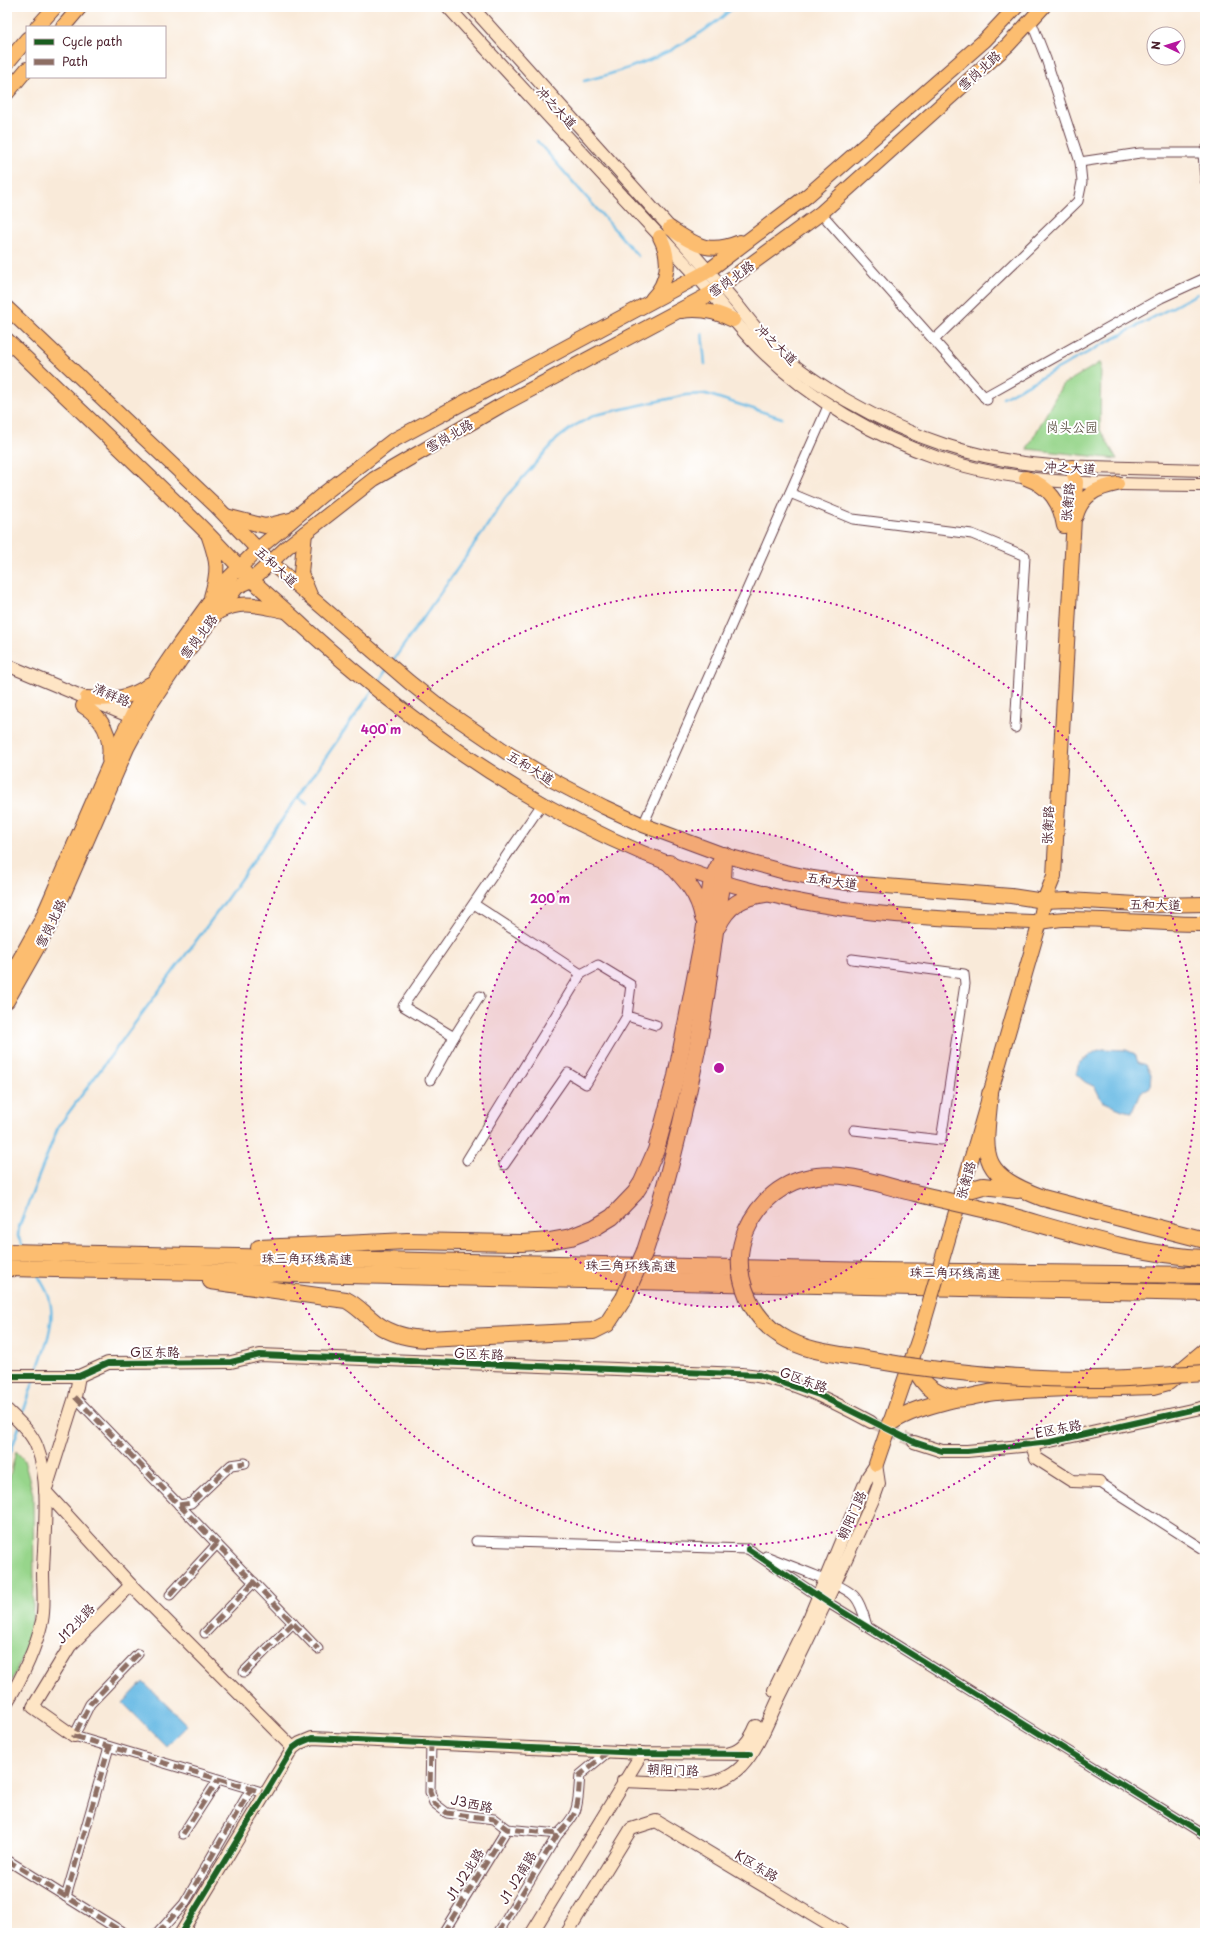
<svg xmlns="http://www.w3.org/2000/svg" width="1212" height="1940" viewBox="0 0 1212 1940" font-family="'Playpen Sans','LXGW WenKai TC',sans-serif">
  <rect width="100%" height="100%" fill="#fff"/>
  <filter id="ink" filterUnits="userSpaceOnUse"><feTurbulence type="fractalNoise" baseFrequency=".025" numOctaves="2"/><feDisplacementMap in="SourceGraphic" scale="8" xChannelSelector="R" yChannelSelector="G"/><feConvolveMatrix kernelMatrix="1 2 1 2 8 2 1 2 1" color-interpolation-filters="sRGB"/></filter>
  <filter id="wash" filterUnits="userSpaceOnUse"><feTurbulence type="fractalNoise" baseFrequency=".012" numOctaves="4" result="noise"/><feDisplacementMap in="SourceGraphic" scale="16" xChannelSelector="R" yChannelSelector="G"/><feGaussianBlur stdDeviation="0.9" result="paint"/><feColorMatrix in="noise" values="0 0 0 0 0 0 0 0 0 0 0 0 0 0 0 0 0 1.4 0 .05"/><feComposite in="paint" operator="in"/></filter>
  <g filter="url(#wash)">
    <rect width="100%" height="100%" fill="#f9ead9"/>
    <!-- green -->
    <g fill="#97d58b" stroke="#707a5b">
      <polygon points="1101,362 1100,430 1117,459 1027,449 1062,385"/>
      <polygon points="16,1451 24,1460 33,1494 34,1585 32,1624 25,1651 7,1691 7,1488"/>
    </g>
    <!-- water -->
    <g fill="#6abbe5" stroke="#5a6d88">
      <path d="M1103,1049L1126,1050L1135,1054L1138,1062L1146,1065L1151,1074L1150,1087L1140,1093L1132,1112C1120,1111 1113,1105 1102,1101L1095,1087L1085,1082L1076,1074L1079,1063L1096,1051Z"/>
      <polygon points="143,1682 187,1725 166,1746 123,1703"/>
    </g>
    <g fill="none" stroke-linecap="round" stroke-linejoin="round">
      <!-- stream -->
      <g stroke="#6abbe5" stroke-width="2.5">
        <path d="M584,81C639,68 692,45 734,7"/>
        <polyline points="537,141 638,256"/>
        <polyline points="702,333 705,364"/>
        <polyline points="1003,398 1197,294"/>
        <polyline points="392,662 483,532 505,498 557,439 574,426 595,415 686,395 706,394 782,418"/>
        <polyline points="378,683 387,669"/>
        <polyline points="298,797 308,803"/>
        <polyline points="23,1246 18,1236 19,1227 58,1127 221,907 372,691"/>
        <path d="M36,1373C44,1349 57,1323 49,1297C47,1290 41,1282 38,1275"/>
        <polyline points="21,1419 34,1380"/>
        <polyline points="7,1463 19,1427"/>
      </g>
    </g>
  </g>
  <g filter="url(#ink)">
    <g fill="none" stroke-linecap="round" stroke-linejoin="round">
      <!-- secondary-tunnel -->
      <polyline stroke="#d6c1b6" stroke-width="12" stroke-dasharray="12 6" stroke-linecap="butt" points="871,1422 914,1442"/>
      <!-- street casing -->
      <g stroke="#643d45" stroke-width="11">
        <g id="street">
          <polyline points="1205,150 1203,153 1205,180"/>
          <polyline points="1080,162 1140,153 1203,153"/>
          <polyline points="821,213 987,400"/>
          <polyline points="934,340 1078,201 1082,182 1080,162 1046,59 1031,21"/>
          <polyline points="984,397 1161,298 1205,278"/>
          <polyline points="790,493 853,519 972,534 1025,556 1015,728"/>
          <polyline points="643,825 829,404"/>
          <polyline points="852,959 964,974 965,984 941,1140 854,1130"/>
          <polyline points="581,974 598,965 631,985 627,1016 656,1025"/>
          <polyline points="480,996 454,1037 403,1006 542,804"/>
          <polyline points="430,1080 454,1037"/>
          <polyline points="467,1160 581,974 474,904"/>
          <polyline points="504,1165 568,1073 586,1084 627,1016"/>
          <polyline points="75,1397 318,1649"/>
          <polyline points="1099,1482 1205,1550"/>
          <polyline points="179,1505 191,1503 231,1465 245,1463"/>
          <polyline points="476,1541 748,1549 752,1551"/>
          <polyline points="748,1549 827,1602 1205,1836"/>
          <path d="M766,1556C784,1564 845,1584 855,1597C862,1605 864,1617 867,1626"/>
          <polyline points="170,1595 217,1544"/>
          <polyline points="205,1633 254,1582"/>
          <polyline points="138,1654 90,1704 74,1736 265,1793"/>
          <polyline points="244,1672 293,1623"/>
          <path d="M431,1742L430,1792L434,1803L447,1813L494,1819L507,1829L558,1834C581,1811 577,1806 580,1775L609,1751"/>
          <polyline points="183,1834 218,1780"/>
          <polyline points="7,1860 124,1933"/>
          <polyline points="66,1897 109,1747"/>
          <polyline points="158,1933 184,1904 251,1789"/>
          <polyline points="443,1933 507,1829"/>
          <polyline points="498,1933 558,1834"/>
        </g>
      </g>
      <!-- secondary casing -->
      <g stroke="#643d45" stroke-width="14">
        <g id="secondary">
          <path d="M448,7C517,83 587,158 657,233C670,247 683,261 696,275C719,301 739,329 764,353C812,400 874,436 938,458C1024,487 1115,484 1205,485"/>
          <path d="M472,7C536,78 600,150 664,221C688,248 712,275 735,302C750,321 764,340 783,356C802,373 824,387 846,400C912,438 975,460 1052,466L1205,470"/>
          <polyline points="7,665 131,717 137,723"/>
          <path d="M7,1376H79L108,1363L231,1362L260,1355L742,1374C789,1378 830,1400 871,1422"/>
          <path d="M7,1410C18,1421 32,1433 37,1447C51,1483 44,1534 43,1572C43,1587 45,1606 42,1621C35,1651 23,1676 7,1702"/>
          <polyline points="914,1442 942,1451 967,1451 1032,1445 1205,1407"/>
          <polyline points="1032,1445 1036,1458 1072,1481 1099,1482"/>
          <polyline points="47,1486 75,1397 79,1376"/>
          <polyline points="45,1491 131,1585 293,1748"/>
          <polyline points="774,1690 810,1616 868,1476 876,1464"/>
          <polyline points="74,1736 33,1707 70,1646 131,1585"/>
          <path d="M730,1753C744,1750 751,1738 756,1726"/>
          <path d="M623,1781L699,1784C714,1783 730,1778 741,1767C760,1747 770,1715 783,1690C815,1626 846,1561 875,1495L879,1484L876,1464"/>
          <polyline points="181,1933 293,1748 300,1743 312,1738 642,1753 750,1754"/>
          <polyline points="532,1933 642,1753"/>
          <polyline points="567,1933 631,1829 656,1821 842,1933"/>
        </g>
      </g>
      <!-- primary casing -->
      <g stroke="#643d45" stroke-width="16">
        <g id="primary">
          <polyline points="37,27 55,7"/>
          <polyline points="63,27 80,7"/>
          <polyline points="7,63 27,39"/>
          <polyline points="7,93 27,69"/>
          <path d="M670,228C696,245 708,255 740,242"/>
          <path d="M652,299C669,282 671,258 660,237"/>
          <polyline points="7,308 216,506 270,562 409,682 443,709 509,754 554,781 604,807 643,825 724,855 785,872 813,878 848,883 1011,896 1044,901 1068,900 1154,905 1205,904"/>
          <path d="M681,311C699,308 716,311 733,320"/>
          <path d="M7,340C69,400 132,459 194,520C214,539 232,560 252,580C269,596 287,611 304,627C437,748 590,851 766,894C835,911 904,917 974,920C995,920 1016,922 1037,922C1047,922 1056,919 1065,919C1112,919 1158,924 1205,924"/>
          <path d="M1026,478C1050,487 1060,502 1064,526"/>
          <polyline points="226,516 265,526 290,520"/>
          <path d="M1076,516C1082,495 1097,488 1117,484"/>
          <polyline points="305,533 301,573 310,595"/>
          <path d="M209,537C218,563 219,570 211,597"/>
          <path d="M218,612C243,599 259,606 285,611"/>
          <path d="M87,698C109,700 132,699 150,684"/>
          <path d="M83,706C103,718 112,735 109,759"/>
          <polyline points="7,982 41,921 119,742 136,708 180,643 209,603 226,581 258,549 322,495 392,441 708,271 807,196 985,40 1016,7"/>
          <polyline points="7,1001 50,925 127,748 150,705 181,659 237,587 252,580 287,547 374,479 500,406 710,294 821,213 1008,45 1043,7"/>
          <polyline points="951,1229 1040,922 1044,901 1054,876 1076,482 1072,467"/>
          <polyline points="876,1464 920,1335"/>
        </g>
      </g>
      <!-- highway casing -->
      <g stroke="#643d45" stroke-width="18">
        <g id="highway">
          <path d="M669,863C685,879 699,894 703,918"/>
          <path d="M718,926C728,905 742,897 765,894"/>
          <path d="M990,1094C984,1157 977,1173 1043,1198L1205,1240"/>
          <polyline points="962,1192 983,1186 1018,1190"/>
          <polyline points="259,1248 407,1241 522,1243 549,1241 571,1237 594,1228 612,1217 635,1193 642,1182 656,1150 676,1076 704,932 712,879 724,855"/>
          <path d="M645,1251C668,1182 685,1111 699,1040C709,988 713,934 723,881L724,860"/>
          <polyline points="7,1252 876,1271 1205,1275"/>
          <polyline points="7,1268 1205,1293"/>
          <path d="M211,1281L346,1300C356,1305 362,1312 371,1319C386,1333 406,1338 426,1339L593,1331L607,1324L624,1298"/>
          <path d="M912,1361C920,1382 930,1392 952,1398C963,1401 985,1392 997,1392C1049,1387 1101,1388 1153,1386L1168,1382L1205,1351"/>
          <path d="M890,1423C910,1410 932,1405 954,1399"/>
        </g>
      </g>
      <!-- street -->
      <use href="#street" stroke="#fff" stroke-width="9"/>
      <!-- secondary -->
      <use href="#secondary" stroke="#fee5c5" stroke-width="12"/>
      <!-- primary -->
      <use href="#primary" stroke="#fcbd6f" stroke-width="14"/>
      <!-- highway -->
      <use href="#highway" stroke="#fcbd6f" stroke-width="16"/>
      <!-- primary-bridge casing -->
      <g stroke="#643d45" stroke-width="16" stroke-linecap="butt">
        <polyline id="primary-bridge" points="920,1335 951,1229"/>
      </g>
      <!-- highway-bridge casing -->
      <g stroke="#643d45" stroke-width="18" stroke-linecap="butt">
        <g id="highway-bridge">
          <path d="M1205,1258C1138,1255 1075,1234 1011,1216C979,1208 947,1201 915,1193C884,1186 849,1172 817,1176C784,1180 759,1201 746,1231C730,1268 747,1315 781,1336C804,1351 835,1354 861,1358C937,1372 1013,1379 1090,1379C1128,1379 1167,1375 1205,1373"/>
          <polyline points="624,1298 645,1251"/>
        </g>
      </g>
      <!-- primary-bridge -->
      <use href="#primary-bridge" stroke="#fcbd6f" stroke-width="14"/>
      <!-- highway-bridge -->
      <use href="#highway-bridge" stroke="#fcbd6f" stroke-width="16"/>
      <!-- quiet -->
      <g stroke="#8d6e63" stroke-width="5" stroke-dasharray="10 5" stroke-linecap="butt">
        <polyline points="75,1397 318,1649"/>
        <polyline points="179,1505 191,1503 231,1465 245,1463"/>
        <polyline points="170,1595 217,1544"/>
        <polyline points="205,1633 254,1582"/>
        <polyline points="138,1654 90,1704 74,1736 265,1793"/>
        <polyline points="244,1672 293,1623"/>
        <path d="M431,1742L430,1792L434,1803L447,1813L494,1819L507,1829L558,1834C581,1811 577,1806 580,1775L609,1751"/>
        <polyline points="183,1834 218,1780"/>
        <polyline points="7,1860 124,1933"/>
        <polyline points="66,1897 109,1747"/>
        <polyline points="158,1933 184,1904 251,1789"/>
        <polyline points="443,1933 507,1829"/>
        <polyline points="498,1933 558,1834"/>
      </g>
      <!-- cycleway casing -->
      <g stroke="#fff" stroke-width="8">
        <g id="cycleway">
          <polyline points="7,1376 79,1376 108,1363 231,1362 260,1355 759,1375 819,1395 914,1442 942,1451 967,1451 1050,1442 1205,1407"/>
          <polyline points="748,1549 827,1602 1205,1836"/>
          <polyline points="181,1933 293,1748 300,1743 312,1738 642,1753 750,1754"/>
        </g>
      </g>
      <!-- cycleway -->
      <use href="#cycleway" stroke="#1b5e20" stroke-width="6"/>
    </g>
  </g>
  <!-- distance rings -->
  <circle cx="719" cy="1068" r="239" fill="#b5179e" fill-opacity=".12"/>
  <g fill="none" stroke="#b5179e" stroke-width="2" stroke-dasharray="2 4">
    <circle cx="719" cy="1068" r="239"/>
    <circle cx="719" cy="1068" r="478"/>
  </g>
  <g text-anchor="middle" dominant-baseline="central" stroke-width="4" stroke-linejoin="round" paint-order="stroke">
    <!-- street labels -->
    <g font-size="13" fill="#4a1f2b" stroke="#fff">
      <text transform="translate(979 70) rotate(-42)">雪岗北路</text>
      <text transform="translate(557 107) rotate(47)">冲之大道</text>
      <text transform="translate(731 278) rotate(-35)">雪岗北路</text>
      <text transform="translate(777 344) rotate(44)">冲之大道</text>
      <text transform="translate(449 435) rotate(-30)">雪岗北路</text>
      <text transform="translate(1070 467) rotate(3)">冲之大道</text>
      <text transform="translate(1067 502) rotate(-85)">张衡路</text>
      <text transform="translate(277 566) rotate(43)">五和大道</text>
      <text transform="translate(198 636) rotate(-53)">雪岗北路</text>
      <text transform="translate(112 694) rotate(23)">清祥路</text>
      <text transform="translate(531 767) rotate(31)">五和大道</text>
      <text transform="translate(1047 825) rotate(-87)">张衡路</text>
      <text transform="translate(832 880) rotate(8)">五和大道</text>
      <text transform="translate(1155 904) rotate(1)">五和大道</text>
      <text transform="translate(50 923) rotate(-64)">雪岗北路</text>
      <text transform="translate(965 1180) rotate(-74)">张衡路</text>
      <text transform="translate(307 1258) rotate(1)">珠三角环线高速</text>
      <text transform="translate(631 1265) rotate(1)">珠三角环线高速</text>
      <text transform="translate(955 1272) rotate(1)">珠三角环线高速</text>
      <text x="155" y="1351">G区东路</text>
      <text transform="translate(479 1353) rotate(2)">G区东路</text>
      <text transform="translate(804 1379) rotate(20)">G区东路</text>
      <text transform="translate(1058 1428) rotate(-11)">E区东路</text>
      <text transform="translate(851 1515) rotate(-66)">朝阳门路</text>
      <text transform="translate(75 1623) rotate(-47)">J12北路</text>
      <text transform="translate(673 1769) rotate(2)">朝阳门路</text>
      <text transform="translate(472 1803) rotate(12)">J3西路</text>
      <text transform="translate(757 1865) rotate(31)">K区东路</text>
      <text transform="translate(464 1874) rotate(-58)">J1 J2北路</text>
      <text transform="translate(517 1877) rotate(-59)">J1 J2南路</text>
    </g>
    <!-- park labels -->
    <g font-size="13" fill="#615648" stroke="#fff">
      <text x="1072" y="426">岗头公园</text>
    </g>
  </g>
  <circle cx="719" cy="1068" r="6" fill="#b5179e" stroke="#fff" stroke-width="2"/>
  <g font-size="12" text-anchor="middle" font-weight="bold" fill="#b5179e" stroke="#fff" stroke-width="4" stroke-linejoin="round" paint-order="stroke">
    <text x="381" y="734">400 m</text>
    <text x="550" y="903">200 m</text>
  </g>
  <!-- margin -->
  <rect width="1212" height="1940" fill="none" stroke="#fff" stroke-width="24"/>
  <!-- legend -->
  <rect x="26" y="26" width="140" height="52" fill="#ffffff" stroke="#b7a5aa"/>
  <rect x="34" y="39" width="20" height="6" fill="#1b5e20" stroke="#b7a5aa"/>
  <text x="62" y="46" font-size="12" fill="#4a1f2b">Cycle path</text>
  <rect x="34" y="59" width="20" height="6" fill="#8d6e63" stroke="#b7a5aa"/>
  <text x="62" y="66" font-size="12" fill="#4a1f2b">Path</text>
  <!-- north arrow -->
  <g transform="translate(1166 46) rotate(274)"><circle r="19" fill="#ffffff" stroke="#b7a5aa"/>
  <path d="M0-3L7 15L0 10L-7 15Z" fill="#b5179e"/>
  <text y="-6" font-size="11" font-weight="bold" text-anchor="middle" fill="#4a1f2b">N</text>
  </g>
</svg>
